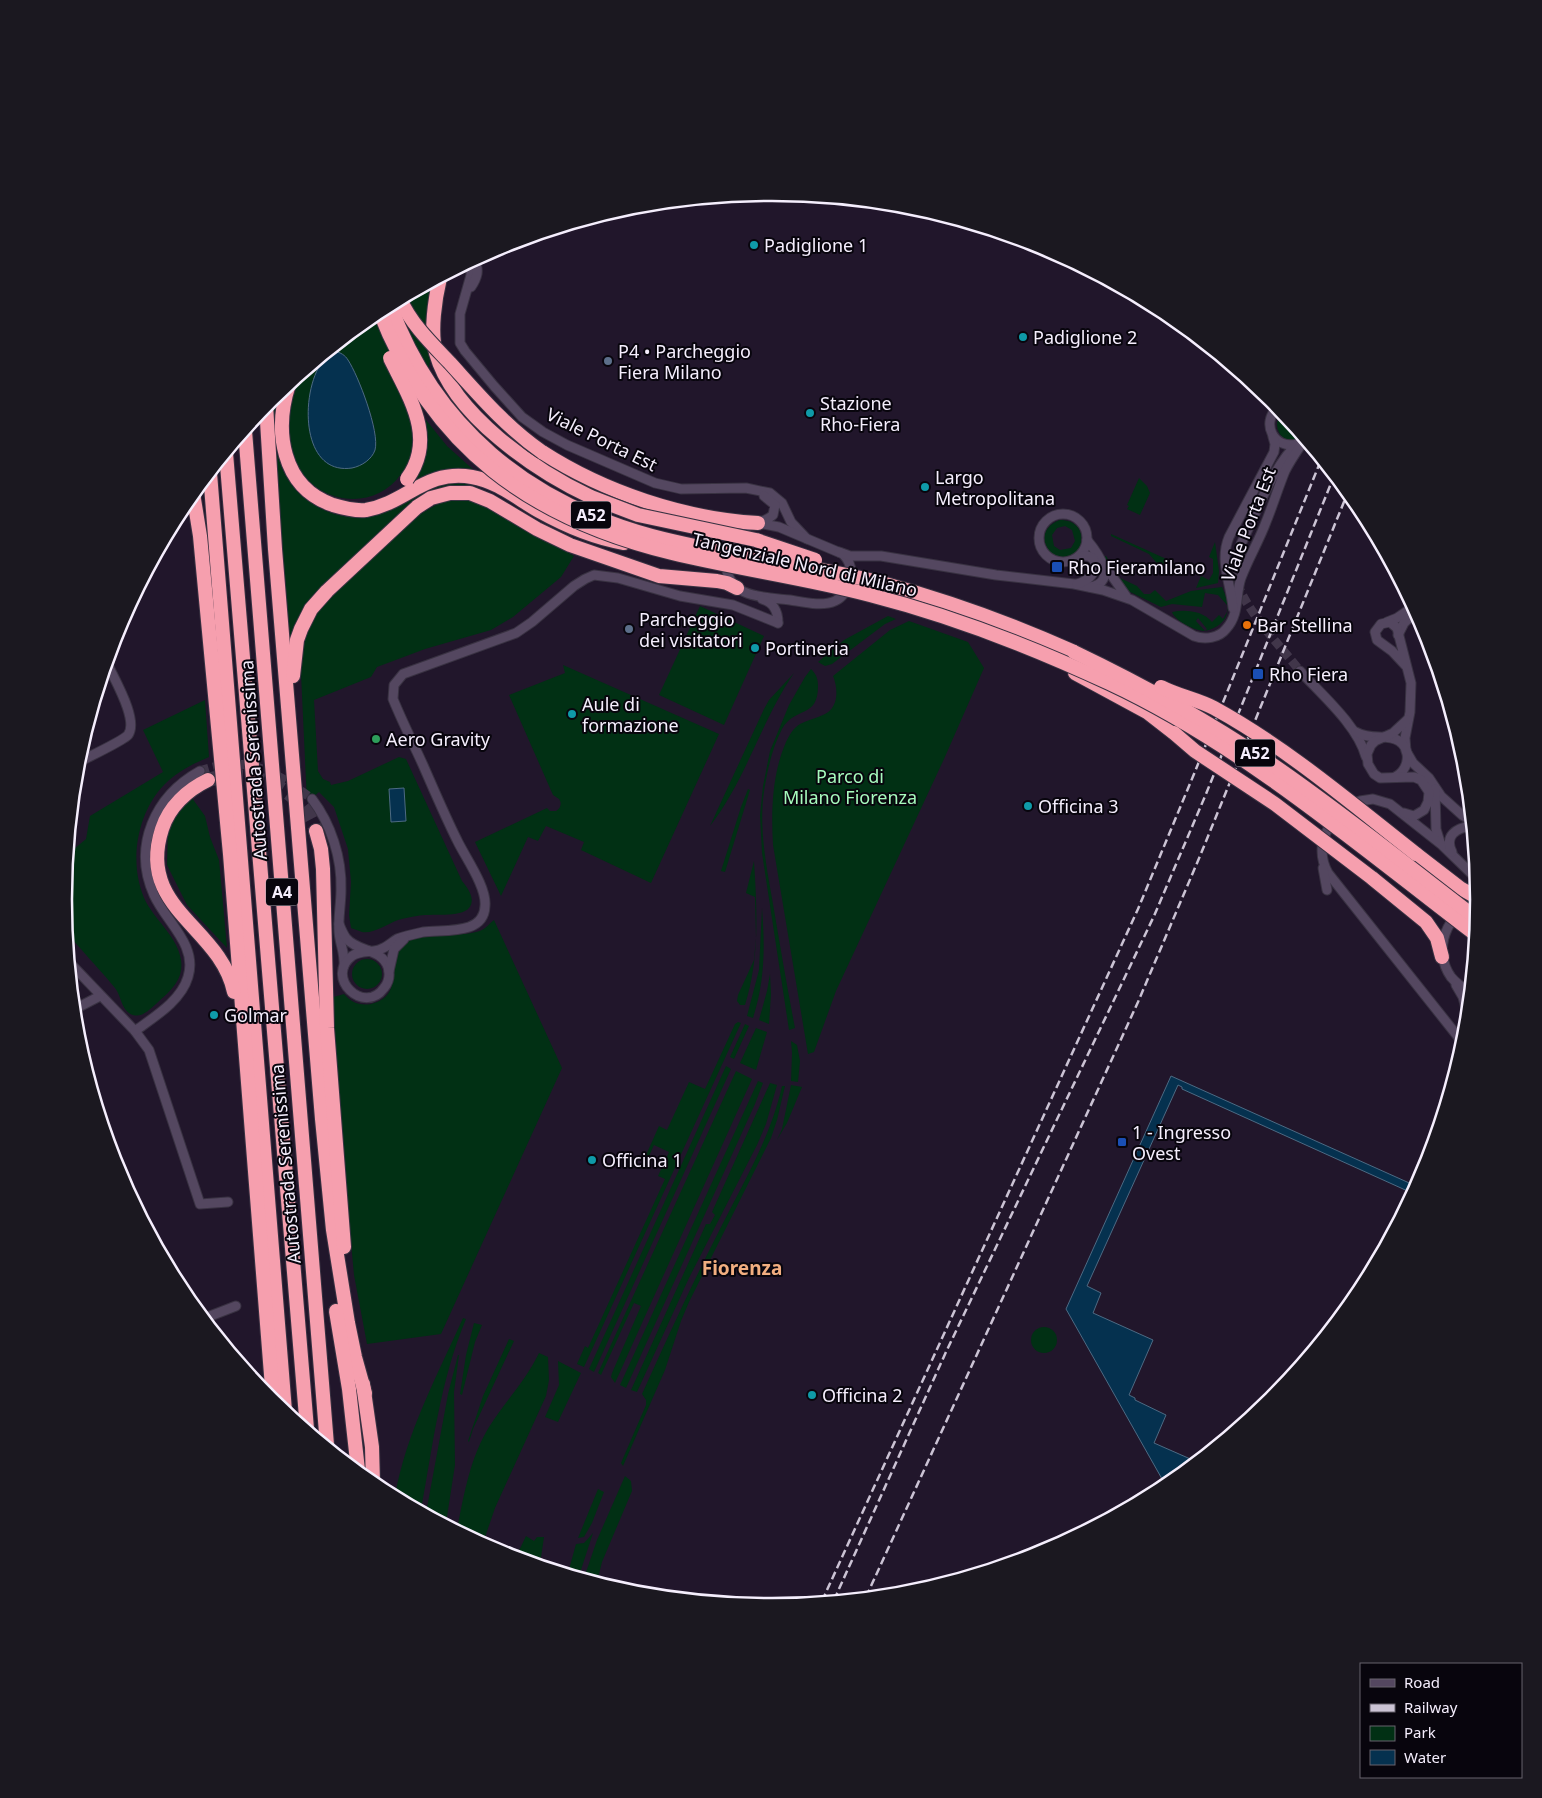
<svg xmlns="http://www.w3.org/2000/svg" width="1542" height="1798" viewBox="0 0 1542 1798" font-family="'Noto Sans',sans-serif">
  <rect width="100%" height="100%" fill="#21162b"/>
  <!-- green -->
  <g fill="#013014" fill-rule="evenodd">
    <path d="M435,281L431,354L422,415L447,446L477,473L411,483L401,474C377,509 325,506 301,472C288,454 287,424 292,402C293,394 296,380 301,374C309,365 321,357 331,350C346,337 361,323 378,311C395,299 416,291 435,281ZM347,359C358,381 382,429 374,453Z"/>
    <path d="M279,393C267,440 277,489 324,510C335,515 351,519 362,516C369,515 377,510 383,508C401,500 419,493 436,485C456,482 473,482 489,494L415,503L293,638L290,637L270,400Z"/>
    <path d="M1283,413L1301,436C1289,445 1276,437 1277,422Z"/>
    <polygon points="1139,478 1147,486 1150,493 1140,515 1127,509 1129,506 1127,505"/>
    <path d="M456,498L469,499L490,507L574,556L561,577L513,617L491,630L425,649L377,667L371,677L314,700L318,771L323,779L330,782L331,785L348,781L399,757L406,759L462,881C468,888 476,899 469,908C461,918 429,913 417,916C411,917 404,918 398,920C387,924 374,934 362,932C359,931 354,929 351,928L349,915L351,882L348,849L334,807L319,792L307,802L301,674L302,653L306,634L315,614L332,595L417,516L443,501Z"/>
    <path d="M1060,520C1093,520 1085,564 1058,557C1053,556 1049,552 1047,547C1040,535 1048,524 1060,520ZM1065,526L1072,530L1075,541L1071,548L1060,550L1054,546L1052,535L1057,528Z"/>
    <polygon points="1111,534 1173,562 1167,575 1149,554 1111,536"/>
    <polygon points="1215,542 1219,571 1218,583 1196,588 1201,576 1209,580 1213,573 1213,559 1209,557"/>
    <path d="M1106,556L1120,578L1137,586L1144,594H1150L1155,590L1166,601L1191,591L1222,587C1232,608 1230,625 1205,631L1207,629L1198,618L1196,621L1205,631C1195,631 1175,621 1172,612C1186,609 1203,611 1212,622L1219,615L1223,619L1227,612V605L1218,595L1205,593L1202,607L1172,604L1161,607L1126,590L1104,557Z"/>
    <polygon points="700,606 764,636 724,725 659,695"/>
    <polygon points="888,616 896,619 885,624 832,664 825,666 818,662 844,640"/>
    <path d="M909,621L968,642L984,668L944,759L836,991L814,1052L808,1054L773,845C771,811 772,774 786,742C789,736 793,728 800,724C808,720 817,718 825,714C839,707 838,688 833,676L890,630Z"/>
    <path d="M563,665L719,734L651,883L581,850L584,842L546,826L538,841L528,837L501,896L475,842L547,808L550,811H556C561,808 562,803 559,799L553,795L509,695L565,673Z"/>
    <path d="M811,669C816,674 818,678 818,686C818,719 795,706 782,729C774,744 769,763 766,780C757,822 766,863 773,904C780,945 787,987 795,1028L789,1030L762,853L760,815L763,786L770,751L789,705L805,677Z"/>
    <path d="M794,673C761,721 746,780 710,826L764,709L769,700Z"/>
    <path d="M205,700L209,757C192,764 177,772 164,785C136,814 128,866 146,902C157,922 178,938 181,960C184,981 169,992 156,1004C150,1009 142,1018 133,1015C121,1011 122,997 115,988C104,974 91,961 80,948C76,943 70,938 67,933C66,930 66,925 66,922C64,899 66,877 68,854L86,839L90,816L163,772L143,730Z"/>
    <polygon points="748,789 750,790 725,872 721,871 741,807"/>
    <polygon points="192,798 205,816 210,837 219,860 227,948 187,905 167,865 168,828 180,811"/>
    <path d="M754,861C757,909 760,958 745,1005H740L737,1001L738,995L754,960L756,938L755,897L746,893Z"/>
    <path d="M762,908C765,946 765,981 753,1018L747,1016L759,970Z"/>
    <path d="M494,920L562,1068L441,1334L367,1344L354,1275L335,1071L330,998L344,994C351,1002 359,1006 371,1004C408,995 382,960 406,942C423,930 462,939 482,930C486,928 490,923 494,920Z"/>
    <circle cx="367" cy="974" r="15"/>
    <polygon points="770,974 771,994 769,1024 759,1020 767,991"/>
    <polygon points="738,1022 741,1023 584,1367 577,1364 585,1346 588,1348 665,1179 658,1176 669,1152 654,1145 643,1169 641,1168 642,1164 659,1126 667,1130 689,1082 705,1089 735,1024"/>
    <polygon points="745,1024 749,1026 734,1059 730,1057"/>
    <polygon points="756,1028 767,1032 756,1070 740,1063"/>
    <polygon points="791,1041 797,1045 800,1061 798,1082 791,1081 792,1053"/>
    <polygon points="726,1066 731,1069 594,1372 589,1369"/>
    <polygon points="736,1071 752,1079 615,1383 611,1377 612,1373 641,1306 634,1303 601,1375 598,1373"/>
    <polygon points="758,1081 763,1083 755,1104 626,1388 620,1385"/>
    <polygon points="770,1083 777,1085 766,1124 757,1145 689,1278 637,1392 631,1390 706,1224 710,1224 715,1215 712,1212"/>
    <polygon points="791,1085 802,1087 787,1123 777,1140 782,1129"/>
    <path d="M782,1086H785L777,1120L771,1138L689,1302L681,1321L665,1370L623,1466L621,1463L646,1405V1400L642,1394C666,1341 690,1288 717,1235C741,1186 770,1140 782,1086Z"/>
    <path d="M463,1318L466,1319C440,1381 433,1445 421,1510L395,1496C406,1433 437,1376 463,1318Z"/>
    <polygon points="474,1323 482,1325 475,1342 462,1395 460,1394 466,1355"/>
    <circle cx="1044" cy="1340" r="13"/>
    <polygon points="509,1339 514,1341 473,1429 469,1442 468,1441 483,1396"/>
    <path d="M539,1353L548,1357L549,1380L546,1396L495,1508L483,1543L457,1530C464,1494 470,1458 489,1427C505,1402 526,1380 539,1353Z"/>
    <polygon points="458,1355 459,1355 454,1392 455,1465 446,1523 426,1513 448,1394"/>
    <polygon points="558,1361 581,1373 558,1422 545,1417 559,1385"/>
    <polygon points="625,1476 631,1481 632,1491 602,1562 597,1582 584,1578 597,1540"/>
    <polygon points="598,1489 604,1492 592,1523 584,1537 578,1538"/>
    <polygon points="593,1533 579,1576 568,1573 576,1544 584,1543"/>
    <polygon points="526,1536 534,1541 537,1537 544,1537 540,1564 516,1557"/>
  </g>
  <!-- water -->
  <g fill="#05314f" stroke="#4d6a83">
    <path d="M335,351C341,353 345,355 348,360C358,375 380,432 375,450C372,459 362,466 352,468C292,477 301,363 335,351Z"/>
    <polygon points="404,788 406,821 391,822 389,789"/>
    <polygon points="1171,1076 1416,1186 1412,1193 1182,1089 1182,1087 1178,1085 1087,1286 1101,1293 1093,1313 1153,1340 1129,1395 1135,1398 1135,1400 1166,1415 1154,1443 1195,1461 1166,1486 1066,1309"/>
  </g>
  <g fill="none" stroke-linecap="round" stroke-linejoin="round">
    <!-- minor-tunnel -->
    <g stroke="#41364a" stroke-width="9" stroke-dasharray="9 4.5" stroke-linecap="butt">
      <path d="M1241,544C1237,555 1234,567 1236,578C1241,605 1282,648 1300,671"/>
      <path d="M200,771C247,754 275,771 312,799"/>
    </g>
    <!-- highway-tunnel -->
    <path stroke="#41364a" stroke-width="14" stroke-dasharray="14 7" stroke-linecap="butt" d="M208,780C250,767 302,787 316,831"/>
    <!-- minor casing -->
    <g stroke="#393242" stroke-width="11">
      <g id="minor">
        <polyline points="467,263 471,269 471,275 460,314 460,343 465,351 494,386 522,417 543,432 567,445 655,483 681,489 746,488 770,493 782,503 791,522 807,539"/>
        <path d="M471,287C477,278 480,270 474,260"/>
        <path d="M1278,407C1260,423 1274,450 1297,444"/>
        <circle cx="1063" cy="538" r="24"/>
        <path d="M758,523L779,527L843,554C850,561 852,570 850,579C848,588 844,597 835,601C822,607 803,602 790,600C763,597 726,598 726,562C726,553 727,543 733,536C743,523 761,526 773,515L775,505L764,496"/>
        <path d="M1087,540C1097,552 1119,582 1090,587"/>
        <path d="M1241,544C1254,518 1275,461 1298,444"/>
        <path d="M839,552L850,556H881L996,575L1074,584L1103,590L1132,600L1194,636C1205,640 1219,638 1226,629C1240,614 1235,595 1241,578C1248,559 1259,541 1266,522C1273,505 1278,488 1285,471C1290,461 1297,451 1303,442"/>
        <polyline points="1105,566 1126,596"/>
        <path d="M1077,584C1105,576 1097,548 1078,558"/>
        <path d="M762,599C774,603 778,611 778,623"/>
        <path d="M1233,608C1231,584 1219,561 1229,537L1274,452L1275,444L1273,437"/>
        <polyline points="1387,622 1397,618 1413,607"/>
        <polyline points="1398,635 1404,623 1416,612"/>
        <polyline points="1406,666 1392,651 1377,640 1375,632 1381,624 1390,622 1397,628 1411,683 1410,712 1405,738 1406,751 1413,763 1429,778 1441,796 1462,815 1470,820"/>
        <path d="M1300,671C1322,695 1358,726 1366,757"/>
        <path d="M1356,732C1371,741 1388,733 1399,741C1412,750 1409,770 1395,777"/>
        <path d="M77,763C86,758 123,741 128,735C139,720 114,679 107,663"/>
        <polyline points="1435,789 1436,829 1440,842"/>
        <path d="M312,799C331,824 342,858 341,890C341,904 338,918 339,932C340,945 345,952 344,966"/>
        <polyline points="1349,806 1360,801 1373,799 1390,804 1442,845 1476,878"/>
        <polyline points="1404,813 1414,816 1424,810 1428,802 1429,792 1421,780 1414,777 1380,778 1374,774 1368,764 1367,754 1371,745 1375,741 1393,733 1407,720"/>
        <path d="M1334,820C1321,836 1318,855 1328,873L1463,1043"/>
        <path d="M1452,852C1444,836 1456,828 1471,826"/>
        <polyline points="1323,868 1327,890"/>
        <path d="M339,924C341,929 343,934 346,938C357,952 381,948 388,967C390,974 389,982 384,988C364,1016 324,977 352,956C361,950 372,953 381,949C387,947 392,942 397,939C405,936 414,934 423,932C443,929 484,936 485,906C487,887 465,857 457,840C445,816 434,790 423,765C413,743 402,721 393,699L394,685L403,674L516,633L532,622L574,586L585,579L594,575L618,578L680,596L733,605L778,623"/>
        <polyline points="70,963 135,1031 149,1050 200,1204 228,1202"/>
        <polyline points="389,971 394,949 404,939"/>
        <polyline points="1456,985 1463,997 1467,1012"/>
        <path d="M1469,992C1463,988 1456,983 1451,977C1432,950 1446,912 1478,903"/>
        <polyline points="75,1009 100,996"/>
        <path d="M135,1031C154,1017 181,1001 188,977C198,945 166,922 154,895C132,846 155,796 200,771"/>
        <polyline points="205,1318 236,1306"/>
      </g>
    </g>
    <!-- highway casing -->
    <g stroke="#393242" stroke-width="16">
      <g id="highway">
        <path d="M440,278C435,299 430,332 436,353C453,415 536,471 591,497"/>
        <path d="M289,384C274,430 281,487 333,505C343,508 356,511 366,510C407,503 425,469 472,477C497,481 518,499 539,511C566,526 594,538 624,543"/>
        <polyline points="266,405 275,549 322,1119 333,1230 348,1323 355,1357 365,1393"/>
        <polyline points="245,431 327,1445"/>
        <path d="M542,452C604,492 684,519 758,523"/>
        <polyline points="226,453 307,1429"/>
        <polyline points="210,473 285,1411"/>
        <polyline points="193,493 200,536 230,854 273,1400"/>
        <path d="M882,583C948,601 1012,624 1074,652"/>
        <polyline points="1075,673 1147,712 1174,733"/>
        <polyline points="293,676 297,640 301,629 311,609 327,591 417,507 431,498 450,493 470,493 490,501 537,529 570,545 659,576 717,581 727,583 737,588"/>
        <path d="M208,780C187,790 169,807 162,829C136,909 220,926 234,992"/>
        <polyline points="316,831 321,849 323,869 327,1028 344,1247"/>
        <polyline points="1416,854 1460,888 1478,898"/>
        <polyline points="1372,878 1426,922 1437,938 1442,957"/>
        <polyline points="336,1311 349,1389 358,1470"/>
        <polyline points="363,1384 372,1447 373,1483"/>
      </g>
    </g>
    <!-- minor -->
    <use href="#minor" stroke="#544760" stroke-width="9"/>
    <!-- highway -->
    <use href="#highway" stroke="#f69fae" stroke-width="14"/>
    <!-- rail -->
    <g stroke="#cbc3d4" stroke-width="2.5" stroke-dasharray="8 4" stroke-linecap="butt">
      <polyline points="866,1597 1138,1002 1200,856 1348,492"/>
      <polyline points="834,1600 946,1352 1154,916 1206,794 1334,476"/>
      <polyline points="822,1601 1138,909 1194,774 1321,460"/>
    </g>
    <!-- highway-bridge casing -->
    <g stroke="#393242" stroke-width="16" stroke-linecap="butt">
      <g id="highway-bridge">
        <path d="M400,299C411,324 432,344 450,363C479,395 506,427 542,452"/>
        <path d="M390,305C435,427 527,502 652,536C727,556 806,564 882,583"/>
        <path d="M379,310C432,448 532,519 672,553C738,569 805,578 870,595C952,616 1032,647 1109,683C1242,745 1358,845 1475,934"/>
        <path d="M390,358C409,397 437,438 407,479"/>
        <polyline points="591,497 638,515 756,540 815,560"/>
        <path d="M1074,652C1143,685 1210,722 1273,765C1343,813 1409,867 1476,918"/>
        <path d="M1161,687C1178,696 1197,699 1214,708C1287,748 1351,803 1416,854"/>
        <polyline points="1174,733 1195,751 1275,804 1372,878"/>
      </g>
    </g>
    <!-- highway-bridge -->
    <use href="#highway-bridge" stroke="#f69fae" stroke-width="14"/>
  </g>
  <!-- markers -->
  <g fill="#0f9aa8" stroke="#08050d" stroke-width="2">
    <circle cx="754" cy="245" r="5"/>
    <circle cx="1023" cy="337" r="5"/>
    <circle cx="810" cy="413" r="5"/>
    <circle cx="925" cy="487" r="5"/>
    <circle cx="755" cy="648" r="5"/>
    <circle cx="572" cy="714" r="5"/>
    <circle cx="1028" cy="806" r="5"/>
    <circle cx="214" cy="1015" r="5"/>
    <circle cx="592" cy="1160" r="5"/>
    <circle cx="812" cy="1395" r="5"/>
  </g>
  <g fill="#5c6f8a" stroke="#08050d" stroke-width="2">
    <circle cx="608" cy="361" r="5"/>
    <circle cx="629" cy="629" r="5"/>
  </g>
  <g fill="#1a4fb4" stroke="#08050d" stroke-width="2">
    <rect x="1051" y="561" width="12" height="12" rx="2.5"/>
    <rect x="1252" y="668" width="12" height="12" rx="2.5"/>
    <rect x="1117" y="1137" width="10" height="10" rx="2.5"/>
  </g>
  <circle fill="#e8710a" stroke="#08050d" stroke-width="2" cx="1247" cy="625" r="5"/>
  <circle fill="#2e9e5b" stroke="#08050d" stroke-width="2" cx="376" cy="739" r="5"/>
  <g text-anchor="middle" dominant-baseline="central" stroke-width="4" stroke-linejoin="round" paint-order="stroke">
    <!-- shield labels -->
    <g fill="#08050d" stroke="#aea8b5" stroke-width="1">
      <rect x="571" y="501.5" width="40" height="27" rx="4"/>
      <rect x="1235" y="739.5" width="40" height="27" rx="4"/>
      <rect x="266" y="878.5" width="32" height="27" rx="4"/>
    </g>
    <g font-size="16" font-weight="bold" fill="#f5eefd">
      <text x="591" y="515">A52</text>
      <text x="1255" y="753">A52</text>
      <text x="282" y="892">A4</text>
    </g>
    <!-- poi labels -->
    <g font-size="18" fill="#f5eefd" stroke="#08050d" text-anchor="start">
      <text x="764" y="245">Padiglione 1</text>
      <text x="1033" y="337">Padiglione 2</text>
      <text x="618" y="351">P4 • Parcheggio<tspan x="618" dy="21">Fiera Milano</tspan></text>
      <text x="820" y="403">Stazione<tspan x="820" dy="21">Rho-Fiera</tspan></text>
      <text x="935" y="477">Largo<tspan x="935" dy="21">Metropolitana</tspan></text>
      <text x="1068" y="567">Rho Fieramilano</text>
      <text x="639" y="619">Parcheggio<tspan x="639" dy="21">dei visitatori</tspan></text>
      <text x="1257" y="625">Bar Stellina</text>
      <text x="765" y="648">Portineria</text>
      <text x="1269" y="674">Rho Fiera</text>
      <text x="582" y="704">Aule di<tspan x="582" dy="21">formazione</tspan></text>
      <text x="386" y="739">Aero Gravity</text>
      <text x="1038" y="806">Officina 3</text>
      <text x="224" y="1015">Golmar</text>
      <text x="1132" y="1132">1 - Ingresso<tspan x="1132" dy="21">Ovest</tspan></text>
      <text x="602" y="1160">Officina 1</text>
      <text x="822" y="1395">Officina 2</text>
    </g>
    <!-- street labels -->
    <g font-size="18" fill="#f5eefd" stroke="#08050d">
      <text transform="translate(602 439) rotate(26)">Viale Porta Est</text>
      <text transform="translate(1248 524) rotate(-69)">Viale Porta Est</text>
      <text transform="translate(805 564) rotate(13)">Tangenziale Nord di Milano</text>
      <text transform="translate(253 760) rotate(-94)">Autostrada Serenissima</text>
      <text transform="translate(285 1164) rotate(-95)">Autostrada Serenissima</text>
    </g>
    <!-- park labels -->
    <g font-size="18" fill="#a6fabd" stroke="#08050d">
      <text x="850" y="776">Parco di<tspan x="850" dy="21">Milano Fiorenza</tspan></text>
    </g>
    <!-- neighbourhood labels -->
    <g font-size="19" font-weight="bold" fill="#f1ae80" stroke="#08050d">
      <text x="742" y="1268">Fiorenza</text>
    </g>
  </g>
  <!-- crop -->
  <path d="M0 0H1542V1798H0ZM770 201H772A698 698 0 0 1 1470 899V900A698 698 0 0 1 772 1598H770A698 698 0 0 1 72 900V899A698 698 0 0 1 770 201Z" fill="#1b1820" fill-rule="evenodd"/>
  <path fill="none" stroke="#f5eefd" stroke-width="2.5" d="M770 201H772A698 698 0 0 1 1470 899V900A698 698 0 0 1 772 1598H770A698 698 0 0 1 72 900V899A698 698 0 0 1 770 201Z"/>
  <!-- legend -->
  <rect x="1360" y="1663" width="162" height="115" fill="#08050d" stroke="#67626d"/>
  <rect x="1370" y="1679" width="25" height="8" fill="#544760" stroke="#67626d"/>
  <text x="1404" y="1688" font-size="15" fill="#f5eefd">Road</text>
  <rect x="1370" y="1704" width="25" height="8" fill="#cbc3d4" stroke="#67626d"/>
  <text x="1404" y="1713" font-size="15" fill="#f5eefd">Railway</text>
  <rect x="1370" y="1726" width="25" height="15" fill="#013014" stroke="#67626d"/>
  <text x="1404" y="1738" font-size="15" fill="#f5eefd">Park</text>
  <rect x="1370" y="1750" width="25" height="15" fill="#05314f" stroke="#67626d"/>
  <text x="1404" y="1763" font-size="15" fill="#f5eefd">Water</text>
</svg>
